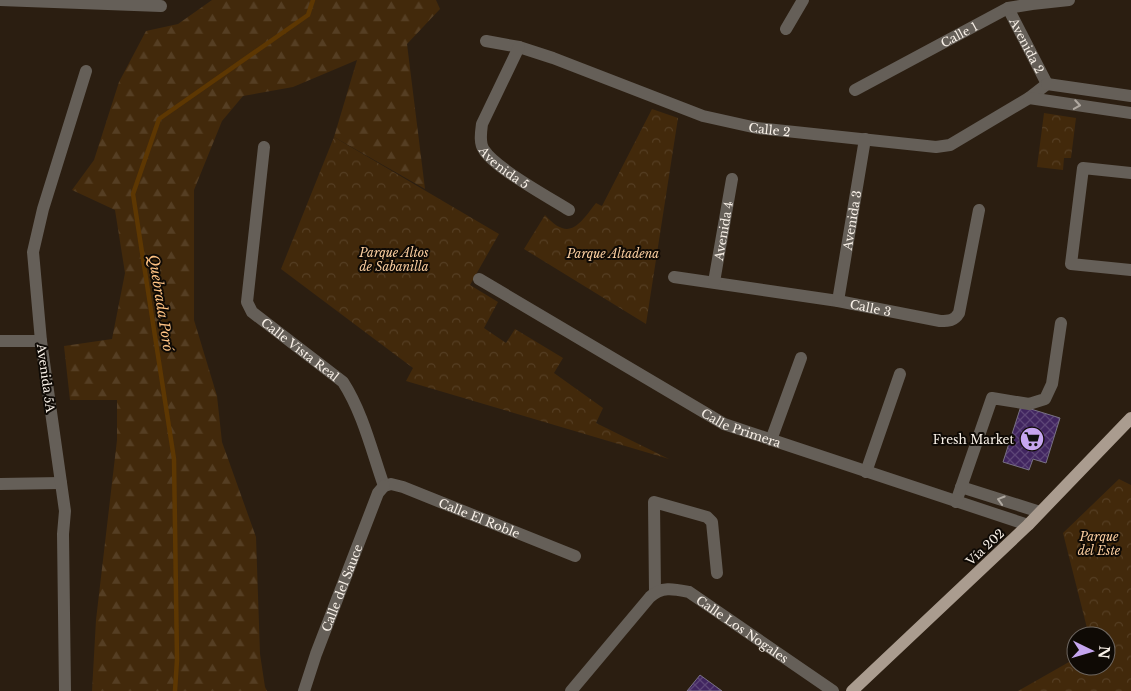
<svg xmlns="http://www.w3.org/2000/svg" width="1131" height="691" viewBox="0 0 1131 691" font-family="'Libre Baskerville',serif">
  <defs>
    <pattern id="forest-firs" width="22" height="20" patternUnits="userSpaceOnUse" patternTransform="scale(1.25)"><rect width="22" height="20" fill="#42290b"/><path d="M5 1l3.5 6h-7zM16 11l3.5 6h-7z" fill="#553e23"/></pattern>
    <pattern id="park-crowns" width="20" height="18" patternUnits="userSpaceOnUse" patternTransform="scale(1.25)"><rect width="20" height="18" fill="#42290b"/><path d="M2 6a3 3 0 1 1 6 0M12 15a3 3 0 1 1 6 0" fill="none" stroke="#553e23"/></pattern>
    <pattern id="building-cross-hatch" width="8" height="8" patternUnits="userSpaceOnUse" patternTransform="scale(1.25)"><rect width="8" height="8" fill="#412560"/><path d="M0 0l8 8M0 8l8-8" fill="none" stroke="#5d4577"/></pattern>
  </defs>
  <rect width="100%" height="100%" fill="#2b1e11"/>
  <!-- forest -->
  <polygon fill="url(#forest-firs)" points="212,0 436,0 440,9 407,44 425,189 334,137 357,60 293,87 243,96 222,121 194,190 194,320 217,396 222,442 256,537 260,654 265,687 267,691 92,691 96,620 117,440 117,400 70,400 64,346 112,339 125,273 115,210 72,190 94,160 119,82 146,31 178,24"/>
  <!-- park -->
  <g fill="url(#park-crowns)">
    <path d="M652,109L678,118L646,324L524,249L545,215C569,242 579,225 596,203L602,206Z"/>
    <polygon points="1044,113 1076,118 1071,158 1064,158 1063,170 1037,167"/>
    <polygon points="334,137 499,234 470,285 498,302 484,328 506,343 515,329 563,358 554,373 603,408 596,423 669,459 406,381 413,368 281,269"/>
    <polygon points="1119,479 1131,485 1131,691 1018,691 1076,658 1076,666 1106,666 1106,636 1089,636 1063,533"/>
  </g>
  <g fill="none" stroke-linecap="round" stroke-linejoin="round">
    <!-- stream -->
    <polyline stroke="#5d3702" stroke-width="4.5" points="175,691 177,660 174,459 133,194 159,119 308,15 313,0"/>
  </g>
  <!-- building -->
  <g fill="url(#building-cross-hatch)" stroke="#787184">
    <polygon points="1021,406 1060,418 1046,463 1033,459 1029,470 1003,462"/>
    <polygon points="700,675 722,691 687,691"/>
  </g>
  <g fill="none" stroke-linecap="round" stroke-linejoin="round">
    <!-- minor -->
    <g stroke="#655f58" stroke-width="12">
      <polyline points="0,0 161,6"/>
      <path id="s1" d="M1008,8L1047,84"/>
      <polyline points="786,29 803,0"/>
      <path id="s2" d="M486,41L519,47L553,58L703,116L757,128L936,147L950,145L1029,98L1047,84"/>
      <path id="s3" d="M519,47L482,124C481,132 479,143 484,150C495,168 550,198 569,210"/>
      <polyline points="1047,84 1131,96"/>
      <path id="s4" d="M855,90L1008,8L1032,4L1069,0"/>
      <polyline points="1029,98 1131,113"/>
      <path id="s5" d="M264,147L247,302L252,312L343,382C363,413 372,452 384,486"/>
      <polyline points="1131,173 1083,168 1071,264 1131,270"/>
      <path id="s6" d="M674,277L838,301L940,321C949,321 954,321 959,313L979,210"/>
      <path id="s7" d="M479,279L724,424L1028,525"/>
      <path id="s8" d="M714,282L732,179"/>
      <path id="s9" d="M838,301L865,139"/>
      <polyline points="0,341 41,341"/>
      <polyline points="771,440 801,358"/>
      <polyline points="866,472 900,374"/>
      <polyline points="0,484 61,483"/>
      <path id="s10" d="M384,486L391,484L403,487L575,556"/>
      <polyline points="961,487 1040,512"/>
      <polyline points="956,502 992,398 1029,404 1045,399 1052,384 1061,323"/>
      <polyline points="655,592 654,502 707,517 712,522 717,573"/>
      <polyline points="65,691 63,534 65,511 41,341 33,252 43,209 86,71"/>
      <path id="s11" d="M304,691L316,654L378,493L384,486"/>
      <path id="s12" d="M571,691L650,597C662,586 674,589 689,592L833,691"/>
    </g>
    <!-- major -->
    <polyline stroke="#aa9c8f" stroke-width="12" points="852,691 1028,525 1131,418"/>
  </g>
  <!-- one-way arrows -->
  <defs><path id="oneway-chevron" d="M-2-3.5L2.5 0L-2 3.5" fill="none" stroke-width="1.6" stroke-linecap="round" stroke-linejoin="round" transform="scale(1.25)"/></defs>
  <g stroke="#afa8a0">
    <use href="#oneway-chevron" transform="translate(1077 105) rotate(9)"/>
    <use href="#oneway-chevron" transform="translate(1001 500) rotate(-163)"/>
  </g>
  <!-- icons -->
  <defs>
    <g id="supermarket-disc" transform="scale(1.25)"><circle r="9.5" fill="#c6a6f0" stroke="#0f0a05"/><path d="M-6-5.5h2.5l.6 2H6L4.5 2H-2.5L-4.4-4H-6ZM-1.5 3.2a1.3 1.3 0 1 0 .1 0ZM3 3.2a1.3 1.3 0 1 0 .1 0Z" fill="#111"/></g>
  </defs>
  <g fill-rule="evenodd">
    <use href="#supermarket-disc" x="1032" y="439"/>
  </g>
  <g text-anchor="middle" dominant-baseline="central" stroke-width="4" stroke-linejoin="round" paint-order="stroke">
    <!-- street labels -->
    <g font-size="12" fill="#f9f1e8" stroke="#0f0a05">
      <text stroke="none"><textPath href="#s4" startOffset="118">Calle 1</textPath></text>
      <text stroke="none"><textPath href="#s1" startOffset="42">Avenida 2</textPath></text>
      <text stroke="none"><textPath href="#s2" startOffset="298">Calle 2</textPath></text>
      <text stroke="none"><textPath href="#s3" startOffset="139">Avenida 5</textPath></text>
      <text stroke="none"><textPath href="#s9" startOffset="82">Avenida 3</textPath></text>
      <text stroke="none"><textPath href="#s8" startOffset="52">Avenida 4</textPath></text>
      <text stroke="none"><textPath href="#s6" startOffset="199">Calle 3</textPath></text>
      <text stroke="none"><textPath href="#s5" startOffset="228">Calle Vista Real</textPath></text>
      <text transform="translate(46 378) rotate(82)">Avenida 5A</text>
      <text stroke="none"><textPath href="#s7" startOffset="302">Calle Primera</textPath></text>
      <text stroke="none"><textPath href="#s10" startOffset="102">Calle El Roble</textPath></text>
      <text transform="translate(985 547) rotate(-43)">Vía 202</text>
      <text stroke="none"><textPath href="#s11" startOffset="110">Calle del Sauce</textPath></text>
      <text stroke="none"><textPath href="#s12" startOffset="229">Calle Los Nogales</textPath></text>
    </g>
    <!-- park labels -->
    <g font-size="12" font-style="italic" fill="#facd9f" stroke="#0f0a05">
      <text x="394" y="252">Parque Altos<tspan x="394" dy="14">de Sabanilla</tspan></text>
      <text x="613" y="253">Parque Altadena</text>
      <text x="1099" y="536">Parque<tspan x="1099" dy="14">del Este</tspan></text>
    </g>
    <!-- poi labels -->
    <g font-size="12" fill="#f9f1e8" stroke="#0f0a05" text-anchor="end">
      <text x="1014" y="439">Fresh Market</text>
    </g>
    <!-- water labels -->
    <g font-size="14" font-style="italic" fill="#fec283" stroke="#0f0a05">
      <text transform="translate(161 303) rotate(81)">Quebrada Poró</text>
    </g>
  </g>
  <!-- north arrow -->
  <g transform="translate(1091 651) rotate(95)"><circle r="24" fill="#0f0a05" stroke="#6d6660"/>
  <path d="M0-4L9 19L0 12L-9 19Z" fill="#c6a6f0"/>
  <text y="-8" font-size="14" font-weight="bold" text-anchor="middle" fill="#f9f1e8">N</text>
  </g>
</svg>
